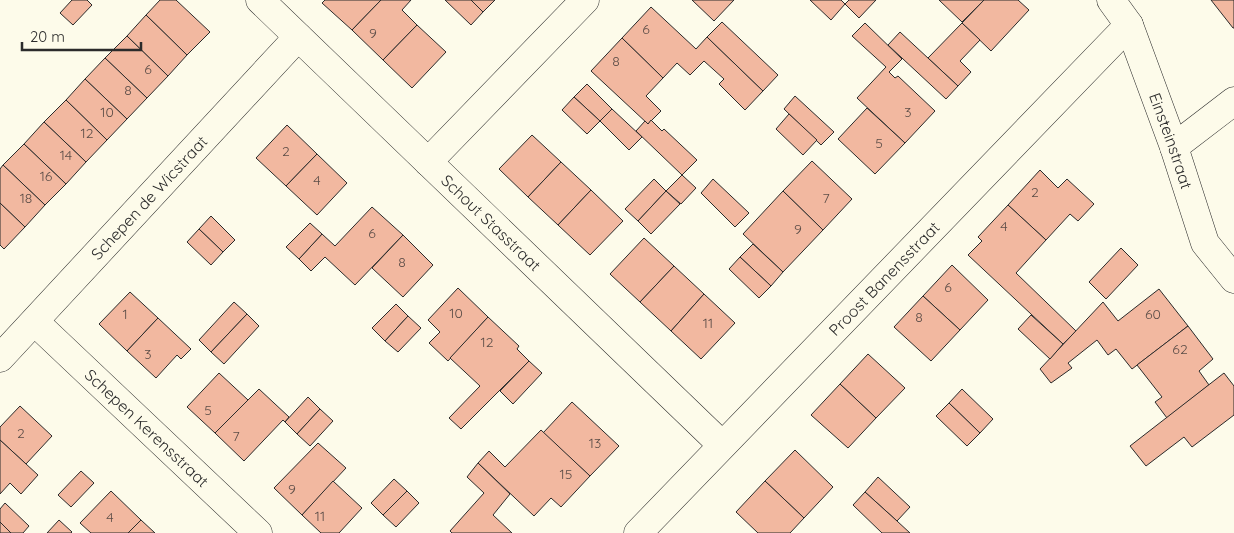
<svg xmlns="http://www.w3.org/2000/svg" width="1234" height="533" viewBox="0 0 1234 533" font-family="Quicksand,sans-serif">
  <rect width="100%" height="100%" fill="#fdfbea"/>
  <!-- building -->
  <g fill="#f2b8a0" stroke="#2b2b2b">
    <polygon points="72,0 87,0 92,5 73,25 60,13"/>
    <polygon points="160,0 176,0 210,32 187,55 146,15"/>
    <polygon points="325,0 381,0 352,30 322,3"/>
    <polygon points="381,0 411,0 402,10 417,25 383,60 352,30"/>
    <polygon points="445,0 471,0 483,12 471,25"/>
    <polygon points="471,0 495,0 483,12"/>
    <polygon points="692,0 734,0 714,21"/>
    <polygon points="810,0 841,0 845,4 831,20"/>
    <polygon points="849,0 876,0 859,18 845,4"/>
    <polygon points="939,0 984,0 962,22"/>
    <polygon points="984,0 1018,0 1029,10 991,51 962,23"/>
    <polygon points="1211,0 1234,0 1234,28 1233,28"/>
    <polygon points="651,7 696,49 707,37 763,91 745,110 719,84 724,79 704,61 690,75 677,63 663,78 622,38"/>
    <polygon points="146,15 187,55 168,76 127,36"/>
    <polygon points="722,22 778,75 763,91 707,37"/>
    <polygon points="865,23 902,59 889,72 895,78 898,76 935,111 905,143 857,98 886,67 852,36"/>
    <polygon points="962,23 980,40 960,61 971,72 958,86 928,58"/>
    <polygon points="417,25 446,52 412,88 383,60"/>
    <polygon points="900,32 958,86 946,99 888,45"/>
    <polygon points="127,36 168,76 147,98 105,58"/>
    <polygon points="622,38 663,78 646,96 661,111 648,124 591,71"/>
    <polygon points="105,58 147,98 127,119 85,79"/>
    <polygon points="85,79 127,119 107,140 66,100"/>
    <polygon points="587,84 612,109 600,121 574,97"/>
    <polygon points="795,96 834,132 821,145 784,109"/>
    <polygon points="574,97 600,121 587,134 562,110"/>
    <polygon points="66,100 107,140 86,162 44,122"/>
    <polygon points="867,108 905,143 875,174 838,139"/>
    <polygon points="612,109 642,137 629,150 600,121"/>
    <polygon points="789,114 817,140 803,155 776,129"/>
    <polygon points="651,120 662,131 664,129 697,160 682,175 636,131 645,121 648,124"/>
    <polygon points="44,122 86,162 66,184 24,144"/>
    <polygon points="287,125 317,154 286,186 256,158"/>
    <polygon points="532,135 561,162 528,197 499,169"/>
    <polygon points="24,144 66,184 45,205 3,165"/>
    <polygon points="317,154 347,183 317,215 286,186"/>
    <polygon points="812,161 852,199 823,230 783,191"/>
    <polygon points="561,162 591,190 558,225 528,197"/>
    <polygon points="3,165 45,205 25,227 0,203 0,169"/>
    <polygon points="1040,170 1058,188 1067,179 1094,204 1078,221 1070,214 1046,240 1008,205"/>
    <polygon points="682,175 696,188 681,204 666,191"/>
    <polygon points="654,179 666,191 638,221 625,209"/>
    <polygon points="713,179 749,213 735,227 701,193"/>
    <polygon points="591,190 623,221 590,255 558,225"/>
    <polygon points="666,191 680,204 651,234 638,221"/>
    <polygon points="783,191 823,230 783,272 743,234"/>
    <polygon points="0,203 25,227 4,249 0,245"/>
    <polygon points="1008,205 1046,240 1016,273 1076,331 1063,344 968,255 982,241 978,237"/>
    <polygon points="372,207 403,235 355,285 325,257 311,271 299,259 322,234 335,246"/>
    <polygon points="211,216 235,240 223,252 199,229"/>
    <polygon points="310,223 322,234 299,259 286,247"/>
    <polygon points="199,229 223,252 211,265 187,242"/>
    <polygon points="403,235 433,265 403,297 372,268"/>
    <polygon points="644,238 674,266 640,302 610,274"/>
    <polygon points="753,244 783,272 771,286 740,257"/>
    <polygon points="1121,248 1138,265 1106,299 1089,282"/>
    <polygon points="740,257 771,286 759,298 729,269"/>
    <polygon points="952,265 988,300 960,330 923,296"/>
    <polygon points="674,266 704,294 671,331 640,302"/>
    <polygon points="458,288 488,317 448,361 429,343 440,332 428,320"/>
    <polygon points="1159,289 1188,326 1132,369 1116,349 1108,355 1097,340 1068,363 1072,368 1051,383 1040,369 1103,302 1118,321"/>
    <polygon points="130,292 158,318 127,351 99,324"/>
    <polygon points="704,294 735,323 701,359 671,331"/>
    <polygon points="923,296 960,330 931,361 894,327"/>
    <polygon points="234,302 247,314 211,352 199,340"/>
    <polygon points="396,304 408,316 385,341 372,328"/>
    <polygon points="247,314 259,326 224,364 211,352"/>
    <polygon points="1031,315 1063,344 1050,359 1018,329"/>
    <polygon points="408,316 421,328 398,352 385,341"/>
    <polygon points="488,317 519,346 517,349 529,361 461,429 449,418 480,386 450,358"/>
    <polygon points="158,318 191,349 181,359 177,355 156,378 127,351"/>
    <polygon points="1188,326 1213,359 1199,371 1209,385 1167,418 1155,402 1162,397 1137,365"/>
    <polygon points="868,354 905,388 876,418 840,384"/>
    <polygon points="529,361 542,373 513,404 500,391"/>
    <polygon points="219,373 248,400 215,433 187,407"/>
    <polygon points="1224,373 1234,386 1234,415 1192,447 1184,437 1146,466 1130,446"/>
    <polygon points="840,384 876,418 848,448 811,415"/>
    <polygon points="259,389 289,417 285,422 283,420 244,461 215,433"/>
    <polygon points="962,389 993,419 980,433 949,403"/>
    <polygon points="308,397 320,409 297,434 285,422"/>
    <polygon points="572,402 619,446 590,476 543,433"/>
    <polygon points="949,403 980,433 967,446 936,416"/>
    <polygon points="20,406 52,436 26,464 0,440 0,427"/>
    <polygon points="320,409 333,421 310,446 297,434"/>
    <polygon points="541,430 590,476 561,507 551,498 534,516 478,463 489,451 505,467"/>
    <polygon points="0,440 38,475 21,494 10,483 0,494"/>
    <polygon points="318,443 346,468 302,515 274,488"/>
    <polygon points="795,450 833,487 804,518 765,481"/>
    <polygon points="478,463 510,494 493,515 512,533 452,533 450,531 484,493 467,477"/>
    <polygon points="81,471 94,483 71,507 58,495"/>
    <polygon points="878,477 910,507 897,521 865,492"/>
    <polygon points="394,479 407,491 383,515 371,503"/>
    <polygon points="333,481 362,508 339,533 321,533 302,515"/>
    <polygon points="765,481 804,518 790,533 758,533 736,512"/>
    <polygon points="111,491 141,520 128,533 91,533 80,523"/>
    <polygon points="407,491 419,503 396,527 383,515"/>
    <polygon points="865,492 897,521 910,533 882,533 853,505"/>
    <polygon points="5,503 29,526 23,533 11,533 0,522 0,509"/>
    <polygon points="59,520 72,532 71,533 47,533"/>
    <polygon points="141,520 155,533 128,533"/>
    <polygon points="0,522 11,533 0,533"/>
  </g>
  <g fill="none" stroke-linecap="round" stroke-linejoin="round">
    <!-- minor casing -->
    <g stroke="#2b2b2b" stroke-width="29">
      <g id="minor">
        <path id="s1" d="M260,0L722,445"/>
        <path id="s2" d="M1111,0L1129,25L1174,147L1205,243L1234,279"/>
        <polyline points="1174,147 1234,101"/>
        <polyline points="428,162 585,0"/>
        <path id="s3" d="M35,322L258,533"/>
        <path id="s4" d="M0,358L298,37"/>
        <path id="s5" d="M638,533L1129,25"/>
      </g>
    </g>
    <!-- minor -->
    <use href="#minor" stroke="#fdfbea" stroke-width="28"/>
  </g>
  <g text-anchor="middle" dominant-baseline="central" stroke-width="4" stroke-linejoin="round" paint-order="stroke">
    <!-- number labels -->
    <g font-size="14" fill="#5d4e48">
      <text x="646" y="29">6</text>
      <text x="373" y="33">9</text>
      <text x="616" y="61">8</text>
      <text x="148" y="69">6</text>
      <text x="128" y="90">8</text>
      <text x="107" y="112">10</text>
      <text x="908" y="112">3</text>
      <text x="87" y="133">12</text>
      <text x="879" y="143">5</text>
      <text x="286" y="151">2</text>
      <text x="66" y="155">14</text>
      <text x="46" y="176">16</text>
      <text x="317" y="180">4</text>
      <text x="1035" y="192">2</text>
      <text x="26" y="198">18</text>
      <text x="826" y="198">7</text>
      <text x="1004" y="226">4</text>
      <text x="798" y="229">9</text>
      <text x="372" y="233">6</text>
      <text x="402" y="262">8</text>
      <text x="948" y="287">6</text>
      <text x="456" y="313">10</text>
      <text x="125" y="314">1</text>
      <text x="1153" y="314">60</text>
      <text x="919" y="317">8</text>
      <text x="708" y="323">11</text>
      <text x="487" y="342">12</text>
      <text x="1180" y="349">62</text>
      <text x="148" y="354">3</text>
      <text x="208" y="410">5</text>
      <text x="21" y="433">2</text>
      <text x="236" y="436">7</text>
      <text x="595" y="443">13</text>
      <text x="566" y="474">15</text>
      <text x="292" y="489">9</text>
      <text x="320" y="516">11</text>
      <text x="110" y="517">4</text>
    </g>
    <!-- street labels -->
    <g font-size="16" fill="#2b2b2b" stroke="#fdfbea">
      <text stroke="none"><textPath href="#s2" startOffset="154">Einsteinstraat</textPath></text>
      <text stroke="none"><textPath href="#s4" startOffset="219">Schepen de Wicstraat</textPath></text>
      <text stroke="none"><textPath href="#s1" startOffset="321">Schout Stasstraat</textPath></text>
      <text stroke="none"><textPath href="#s5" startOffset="354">Proost Banensstraat</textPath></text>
      <text stroke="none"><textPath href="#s3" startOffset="154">Schepen Kerensstraat</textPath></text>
    </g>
  </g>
  <!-- scale -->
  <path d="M22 42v8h119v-8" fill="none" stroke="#2b2b2b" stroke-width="2.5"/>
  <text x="30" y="42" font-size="15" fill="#2b2b2b" stroke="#fdfbea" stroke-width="4" paint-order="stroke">20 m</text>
</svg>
